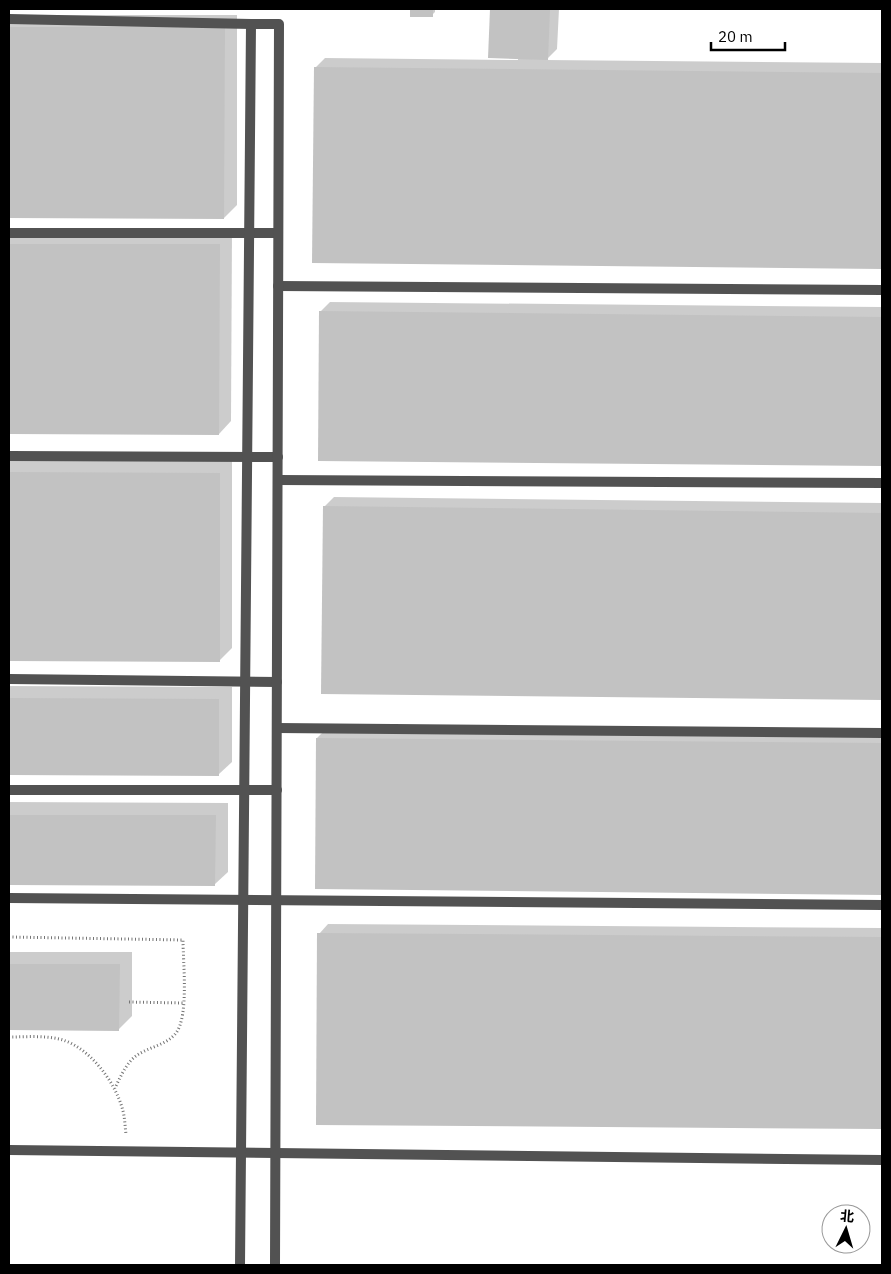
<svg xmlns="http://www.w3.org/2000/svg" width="891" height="1274" viewBox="0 0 891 1274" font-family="'IBM Plex Sans','Noto Sans SC',sans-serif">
  <rect width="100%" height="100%" fill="#fff"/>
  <!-- shadow -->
  <g fill="#0003">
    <polygon points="412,9 435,9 435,12 432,15 412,15"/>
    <polygon points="491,9 559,9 557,49 546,60 882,63 882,268 313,262 315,68 325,58 518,60 518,58 490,57"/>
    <polygon points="9,15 237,15 237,205 224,218 9,217"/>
    <polygon points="9,231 232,232 231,421 219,434 9,433"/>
    <polygon points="330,302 882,307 882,465 319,460 320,312"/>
    <polygon points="9,460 232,461 232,648 219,661 9,660"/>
    <polygon points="334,497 882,503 882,699 322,693 324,507"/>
    <polygon points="9,686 232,687 232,762 219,774 9,774"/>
    <polygon points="327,728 882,734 882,893 316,887 317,738"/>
    <polygon points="9,802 228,803 228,872 215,884 9,884"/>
    <polygon points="328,924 882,928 882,1127 317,1123 319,934"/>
    <polygon points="9,952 132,952 132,1016 119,1029 9,1029"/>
  </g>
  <!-- building -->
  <g fill="#c2c2c2">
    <rect x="410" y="9" width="23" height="8"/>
    <polygon points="490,9 550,10 548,60 488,58"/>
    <polygon points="9,27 225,27 224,219 9,218"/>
    <polygon points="314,67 882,73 882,269 312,263"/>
    <polygon points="9,244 220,244 219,435 9,434"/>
    <polygon points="319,311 882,317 882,466 318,461"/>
    <polygon points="9,472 220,473 220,662 9,661"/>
    <polygon points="323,506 882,513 882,700 321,694"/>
    <polygon points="9,698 219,699 219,776 9,775"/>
    <polygon points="316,738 882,743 882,895 315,889"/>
    <polygon points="9,815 216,815 215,886 9,885"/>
    <polygon points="317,933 882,937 882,1129 316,1125"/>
    <polygon points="9,964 120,964 119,1031 9,1030"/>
  </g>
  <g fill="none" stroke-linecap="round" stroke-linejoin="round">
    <!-- path -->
    <g stroke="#747474" stroke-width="3" stroke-dasharray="1 2.5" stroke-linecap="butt">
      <path d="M9,937L183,940C183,962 189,1016 176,1033C167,1045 148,1047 136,1056C126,1063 120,1078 115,1088"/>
      <polyline points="129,1002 184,1003"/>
      <path d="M9,1037C26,1037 46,1035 63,1040C91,1049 116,1083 123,1111C125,1119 125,1127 126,1134"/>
    </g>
    <!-- service -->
    <g stroke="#525252" stroke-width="10">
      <polyline points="9,19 251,24"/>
      <polyline points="9,233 278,233"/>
      <polyline points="278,286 882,290"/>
      <polyline points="9,456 278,457"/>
      <polyline points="278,480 882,483"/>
      <polyline points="9,679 277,682"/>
      <polyline points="277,728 882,733"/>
      <polyline points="9,790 277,790"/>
      <polyline points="9,898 882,905"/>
      <polyline points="9,1150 882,1160"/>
      <polyline points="240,1265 251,24 279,24 275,1265"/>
    </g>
  </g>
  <!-- border -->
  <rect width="891" height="1274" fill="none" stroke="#000000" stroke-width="20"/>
  <!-- north arrow -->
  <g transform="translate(846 1229) rotate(5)"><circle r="24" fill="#ffffff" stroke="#999999"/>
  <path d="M0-4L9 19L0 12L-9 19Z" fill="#000000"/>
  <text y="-8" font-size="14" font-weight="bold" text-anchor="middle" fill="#000000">北</text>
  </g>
  <!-- scale -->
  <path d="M711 42v8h74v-8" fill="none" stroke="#000000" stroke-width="2.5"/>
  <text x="718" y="42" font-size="15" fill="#000000" stroke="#ffffff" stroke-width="4" paint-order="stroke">20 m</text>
</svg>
